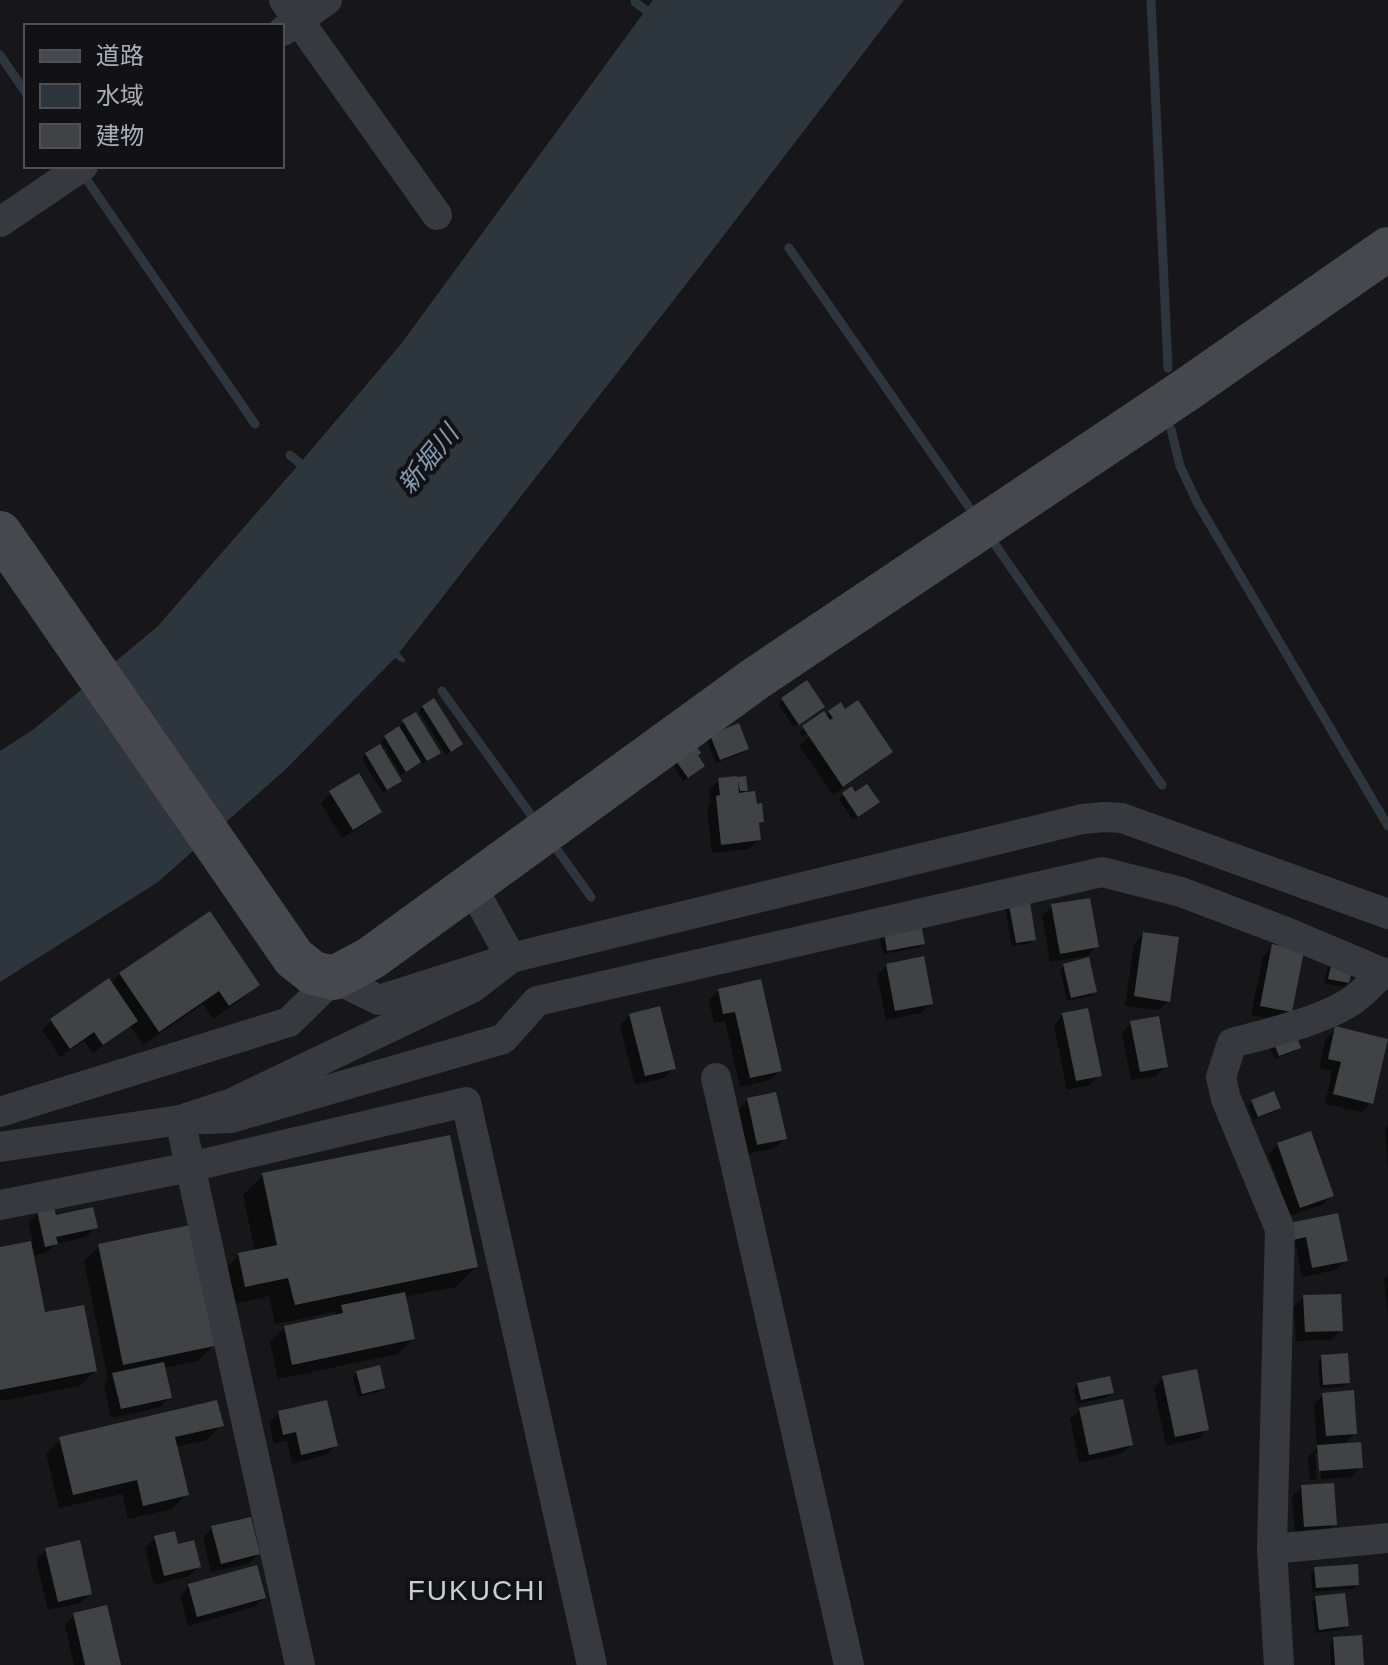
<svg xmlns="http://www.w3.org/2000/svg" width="1388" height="1665" viewBox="0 0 1388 1665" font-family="Helvetica,'Noto Sans JP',sans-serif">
  <rect width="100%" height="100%" fill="#171719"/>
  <!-- water -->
  <polygon fill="#2d353d" points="653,0 904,0 708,256 399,653 406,660 403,663 395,658 286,769 158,882 0,982 0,751 34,729 157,627 300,463 401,344"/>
  <!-- shadow -->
  <g fill="#0007">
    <polygon points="783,700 819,711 794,727 778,704"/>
    <polygon points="423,707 461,744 457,748 446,755 419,711"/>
    <polygon points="830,713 891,751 881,761 833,795 799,746 814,732 812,730 802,737 799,732 823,714 825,717"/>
    <polygon points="404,722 434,757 422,764 420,760 401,775 381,741 400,728 399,726"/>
    <polygon points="711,736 747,748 742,753 716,763 707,741"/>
    <polygon points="366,755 395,785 383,793 362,759"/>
    <polygon points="696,756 699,770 683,781 673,766 677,762"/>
    <polygon points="739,779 746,790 741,795 762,822 757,826 759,839 749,849 712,853 707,808 711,803 709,790 719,780"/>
    <polygon points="331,793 380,811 370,821 342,838 321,803"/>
    <polygon points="843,795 873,806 853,820 839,799"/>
    <polygon points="1009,901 1034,939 1030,943 1012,946 1005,906"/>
    <polygon points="1052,906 1097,946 1087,956 1050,962 1042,916"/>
    <polygon points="879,932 923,944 918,948 883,954"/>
    <polygon points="1144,934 1168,1001 1159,1010 1125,1006 1134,944"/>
    <polygon points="1272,947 1290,1011 1281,1021 1251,1015 1263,956"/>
    <polygon points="1329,962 1348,982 1343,987 1324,983"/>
    <polygon points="887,965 931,1003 921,1013 886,1020 877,975"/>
    <polygon points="1064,966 1095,991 1090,996 1067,1001 1060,970"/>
    <polygon points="120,974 257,985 242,999 213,1019 203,1004 143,1045 130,1026 93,1053 84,1041 60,1057 42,1030 51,1021 111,984"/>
    <polygon points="719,990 780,1070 770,1080 740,1087 725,1021 714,1023 709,1000"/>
    <polygon points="630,1015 674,1068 664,1078 635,1085 620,1025"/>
    <polygon points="1063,1015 1099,1075 1090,1085 1067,1090 1054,1025"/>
    <polygon points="1131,1023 1166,1066 1156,1076 1131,1080 1122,1033"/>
    <polygon points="1336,1029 1371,1103 1362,1112 1325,1104 1332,1071 1319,1068 1326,1038"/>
    <polygon points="1274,1043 1299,1047 1295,1051 1275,1059 1270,1048"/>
    <polygon points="748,1100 785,1138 775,1148 748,1154 738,1110"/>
    <polygon points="1252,1102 1278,1108 1274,1112 1253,1120 1248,1106"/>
    <polygon points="1388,1125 1388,1172 1385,1128"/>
    <polygon points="1278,1144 1332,1195 1322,1205 1290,1216 1268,1154"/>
    <polygon points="263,1175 476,1267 456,1287 404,1297 413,1339 398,1354 278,1379 270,1342 285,1327 332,1318 338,1311 275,1324 269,1296 226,1306 219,1275 239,1255 255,1252 243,1195"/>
    <polygon points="38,1213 95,1227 86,1237 56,1244 46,1253 32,1256 43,1314 95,1371 80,1386 0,1401 0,1249 33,1242 28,1223"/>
    <polygon points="1290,1225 1346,1260 1336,1270 1302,1277 1296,1245 1283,1248"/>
    <polygon points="99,1246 213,1346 198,1361 163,1368 170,1397 160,1407 111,1418 104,1385 108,1380 84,1261"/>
    <polygon points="1388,1274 1388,1318 1384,1278"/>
    <polygon points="1304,1297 1341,1330 1331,1340 1296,1341 1294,1307"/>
    <polygon points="1322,1357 1348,1382 1343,1387 1320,1388 1318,1361"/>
    <polygon points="357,1372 383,1388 379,1392 358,1397 353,1377"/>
    <polygon points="1163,1378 1207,1429 1198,1439 1166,1446 1154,1388"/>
    <polygon points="1078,1384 1112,1393 1107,1397 1077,1404 1074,1389"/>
    <polygon points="1323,1395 1355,1433 1343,1445 1361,1467 1351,1477 1321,1479 1319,1453 1315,1453 1317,1479 1310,1480 1308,1457 1317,1448 1314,1404"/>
    <polygon points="1080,1410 1131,1445 1121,1454 1079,1463 1070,1419"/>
    <polygon points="279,1413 335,1446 326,1455 292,1464 287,1440 274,1444 269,1423"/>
    <polygon points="221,1425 207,1440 176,1447 187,1494 172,1509 128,1519 122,1494 59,1508 46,1454 61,1439"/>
    <polygon points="1302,1487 1334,1524 1325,1534 1295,1535 1292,1497"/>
    <polygon points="212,1528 258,1554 248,1564 211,1572 203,1538"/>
    <polygon points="155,1538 177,1547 199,1566 189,1576 154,1585 145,1548"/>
    <polygon points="46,1550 90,1593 80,1603 48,1610 36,1559"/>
    <polygon points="1315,1569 1357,1584 1353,1589 1312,1592 1311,1573"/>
    <polygon points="189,1586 264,1598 254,1607 188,1626 180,1596"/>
    <polygon points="1316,1598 1347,1625 1342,1630 1316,1633 1312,1602"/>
    <polygon points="74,1615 119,1665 74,1665 65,1625"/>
    <polygon points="1334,1639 1362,1665 1331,1665 1330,1644"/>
  </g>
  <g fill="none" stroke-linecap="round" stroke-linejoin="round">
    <!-- stream -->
    <g stroke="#2d353d" stroke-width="9">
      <polyline points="1151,0 1168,368"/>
      <polyline points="635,2 655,17"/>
      <polyline points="0,55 26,93"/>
      <polyline points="89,183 255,424"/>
      <polyline points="789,248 971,510"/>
      <polyline points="1171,429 1180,466 1198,504 1388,826"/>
      <polyline points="290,455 309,471"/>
      <polyline points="994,543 1162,785"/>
      <polyline points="442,691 531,815"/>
      <polyline points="556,848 591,897"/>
    </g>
  </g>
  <!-- building -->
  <g fill="#414246">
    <polygon points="807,680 825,707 799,725 781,698"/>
    <polygon points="434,698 463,744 451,752 422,706"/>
    <polygon points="858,700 893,752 843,787 802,726 824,711 830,720 833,718 828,711 841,702 845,709"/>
    <polygon points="416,712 441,753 427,761 402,720"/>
    <polygon points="739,723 749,749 720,760 710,735"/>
    <polygon points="399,726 421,762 406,772 384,736"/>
    <polygon points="380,744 402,781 387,790 365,753"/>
    <polygon points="696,745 701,753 698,755 705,766 688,778 676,761"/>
    <polygon points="359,773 382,812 353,830 329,791"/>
    <polygon points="737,776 737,777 746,776 748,791 740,791 738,781 739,793 755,791 757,804 762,803 764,822 759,823 761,840 721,845 716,796 720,795 718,778"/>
    <polygon points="867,784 880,802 858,817 842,793 852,786 855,792"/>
    <polygon points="1029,896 1036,940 1016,943 1008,900"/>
    <polygon points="1090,898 1099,947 1060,954 1051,904"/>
    <polygon points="210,911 260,985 229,1006 219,991 159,1032 119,973"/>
    <polygon points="920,919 925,944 887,951 883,926"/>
    <polygon points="1143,932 1179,937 1170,1002 1134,996"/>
    <polygon points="1272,944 1304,951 1292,1012 1260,1006"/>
    <polygon points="924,956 933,1004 895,1011 886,964"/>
    <polygon points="1333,956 1354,961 1349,983 1328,979"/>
    <polygon points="1089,957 1097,992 1071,998 1063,964"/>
    <polygon points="109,978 138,1021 103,1045 94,1032 70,1049 50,1019"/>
    <polygon points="761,979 782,1071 750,1078 735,1012 723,1014 718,989"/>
    <polygon points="660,1006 676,1069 645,1076 629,1014"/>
    <polygon points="1088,1008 1102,1076 1076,1081 1062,1013"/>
    <polygon points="1159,1016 1168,1067 1140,1072 1130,1021"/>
    <polygon points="1335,1026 1388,1039 1373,1104 1333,1094 1341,1062 1328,1059"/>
    <polygon points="1295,1032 1301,1048 1279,1056 1273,1041"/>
    <polygon points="1274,1091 1281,1108 1258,1117 1251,1100"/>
    <polygon points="776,1092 787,1139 757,1145 747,1098"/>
    <polygon points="1311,1131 1334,1196 1300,1208 1277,1143"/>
    <polygon points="450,1135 478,1267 295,1305 288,1278 245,1287 238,1253 277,1245 262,1173"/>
    <polygon points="54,1207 56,1215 93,1207 98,1228 56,1237 58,1244 45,1247 37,1211"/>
    <polygon points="1338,1213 1348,1261 1312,1268 1306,1237 1293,1240 1289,1223"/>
    <polygon points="190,1225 215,1346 123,1365 98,1244"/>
    <polygon points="31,1241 45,1312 84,1305 97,1371 0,1390 0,1247"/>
    <polygon points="405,1292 415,1339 292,1365 284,1326 343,1313 341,1305"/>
    <polygon points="1341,1294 1343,1331 1305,1332 1303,1295"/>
    <polygon points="1348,1353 1350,1383 1323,1385 1321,1355"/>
    <polygon points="164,1362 172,1398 121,1409 112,1373"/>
    <polygon points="380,1365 385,1388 362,1394 356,1371"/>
    <polygon points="1197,1369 1209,1430 1175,1437 1162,1376"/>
    <polygon points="1110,1376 1114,1393 1081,1400 1077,1383"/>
    <polygon points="1354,1390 1357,1434 1326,1436 1322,1393"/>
    <polygon points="1123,1399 1133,1445 1089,1455 1079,1408"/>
    <polygon points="217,1400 224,1426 175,1437 189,1495 143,1506 137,1480 73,1495 59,1437"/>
    <polygon points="327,1400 338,1446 301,1455 296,1432 283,1435 278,1411"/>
    <polygon points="1361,1442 1363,1468 1319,1471 1317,1445"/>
    <polygon points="1334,1483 1337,1525 1304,1527 1301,1485"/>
    <polygon points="251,1517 260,1554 221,1564 211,1526"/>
    <polygon points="175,1531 178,1544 194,1540 201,1567 164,1576 154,1536"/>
    <polygon points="80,1540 92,1594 58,1602 45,1548"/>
    <polygon points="1358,1564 1359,1585 1316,1588 1314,1567"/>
    <polygon points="257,1565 266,1598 197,1617 188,1584"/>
    <polygon points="1345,1593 1349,1626 1319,1630 1315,1596"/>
    <polygon points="107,1605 121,1665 85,1665 73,1613"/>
    <polygon points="1362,1635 1364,1665 1335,1665 1333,1637"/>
  </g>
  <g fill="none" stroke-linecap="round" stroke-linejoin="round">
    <!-- street -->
    <g stroke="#38393e" stroke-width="30">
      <polyline points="284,0 437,215"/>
      <polyline points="283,31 327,0"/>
      <polyline points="0,222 83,166"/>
      <polyline points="716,1078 849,1665"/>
      <polyline points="0,1112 289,1022 334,978 379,1000 511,958 1082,819 1104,817 1122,818 1388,914"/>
      <polyline points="0,1147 180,1120 232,1103 472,988 511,958 471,885"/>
      <polyline points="0,1205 190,1167 466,1102 592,1665"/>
      <polyline points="1272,1549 1388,1538"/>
      <polyline points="300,1665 180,1120 231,1118 503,1039 537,1001 1102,872 1181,892 1284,931 1388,975"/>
      <path d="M1279,1665L1272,1549L1280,1229L1226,1099L1221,1077L1232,1043C1266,1034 1321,1021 1350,1002C1362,995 1372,982 1383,973"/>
    </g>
    <!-- secondary -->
    <polyline stroke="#46484e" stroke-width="44" points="0,533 294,958 313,973 334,978 371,958 755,679 1189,388 1388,249"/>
  </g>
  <g text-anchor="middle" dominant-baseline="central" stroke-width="8" stroke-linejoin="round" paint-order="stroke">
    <!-- water labels -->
    <g font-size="26" font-style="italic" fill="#819bb3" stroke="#121214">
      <text transform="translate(428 459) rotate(-51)">新堀川</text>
    </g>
    <!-- quarter labels -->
    <g font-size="28" letter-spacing="2" fill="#cacdd5" stroke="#121214">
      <text x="477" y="1590">FUKUCHI</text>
    </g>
  </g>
  <!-- legend -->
  <rect x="24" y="24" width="260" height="144" fill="#121214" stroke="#4e5056" stroke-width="2"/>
  <rect x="40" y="50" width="40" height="12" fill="#46484e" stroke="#4e5056" stroke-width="2"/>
  <text x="96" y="64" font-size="24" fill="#a9aeb9">道路</text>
  <rect x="40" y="84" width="40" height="24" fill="#2d353d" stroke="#4e5056" stroke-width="2"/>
  <text x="96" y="104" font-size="24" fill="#a9aeb9">水域</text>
  <rect x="40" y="124" width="40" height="24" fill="#414246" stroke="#4e5056" stroke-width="2"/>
  <text x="96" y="144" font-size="24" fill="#a9aeb9">建物</text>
</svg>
